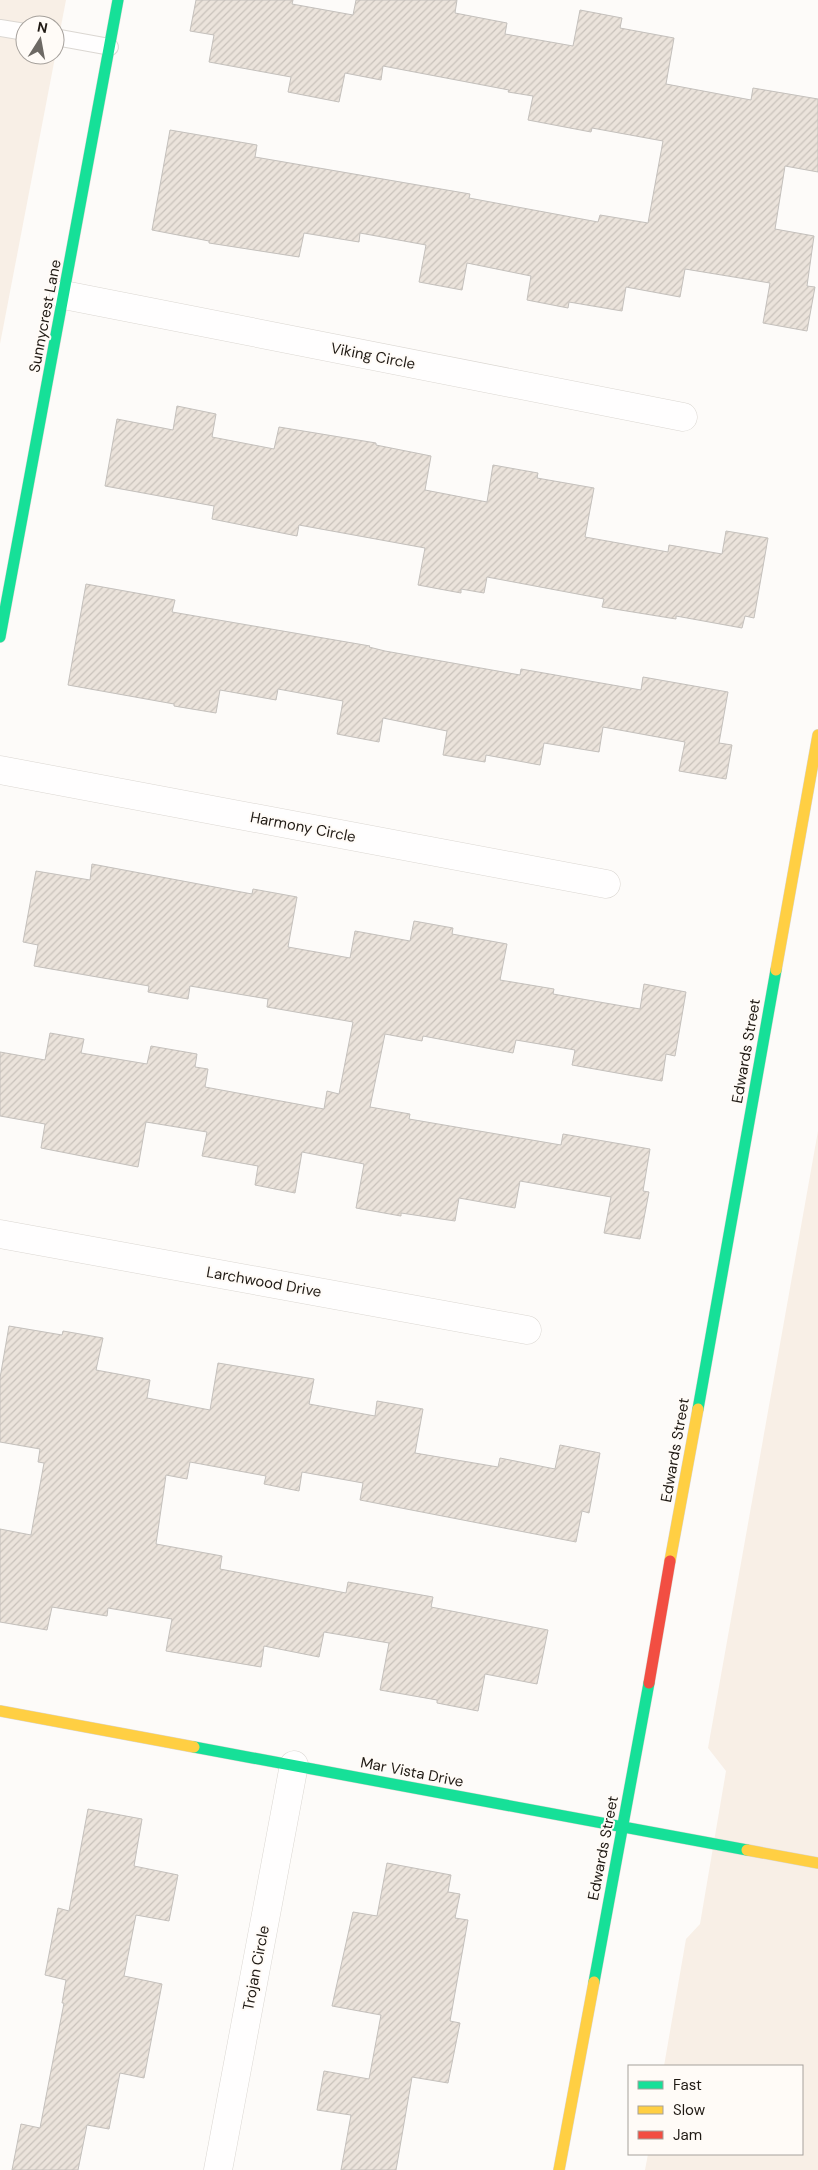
<svg xmlns="http://www.w3.org/2000/svg" width="818" height="2170" viewBox="0 0 818 2170" font-family="'DM Sans',sans-serif">
  <defs>
    <pattern id="building-hatch" width="6" height="6" patternUnits="userSpaceOnUse" patternTransform="scale(1.25)"><rect width="6" height="6" fill="#ebe3db"/><path d="M-1 1l2-2M0 6l6-6M5 7l2-2" fill="none" stroke="#c9c2bb"/></pattern>
  </defs>
  <rect width="100%" height="100%" fill="#fdfbf9"/>
  <!-- built -->
  <g fill="#f8efe6" fill-rule="evenodd">
    <path d="M0,0H66L0,344ZM25,25H55V55H25Z"/>
    <polygon points="818,1131 818,2170 645,2170 648,2154 802,2154 802,2066 664,2066 686,1939 700,1924 726,1771 708,1748"/>
  </g>
  <!-- building -->
  <g fill="url(#building-hatch)" stroke="#c4c0bc">
    <polygon points="196,0 293,0 292,4 353,15 356,0 457,0 455,13 507,23 505,34 573,46 580,10 622,18 620,28 674,38 666,84 751,100 753,88 818,99 818,172 785,166 775,229 814,236 807,286 815,287 807,331 763,323 770,283 685,269 680,297 626,287 622,311 569,302 568,308 527,300 531,276 467,263 462,290 419,282 426,245 360,233 359,242 304,233 299,257 209,243 209,241 152,230 170,130 257,145 255,157 470,194 469,198 598,222 600,215 648,223 663,141 592,128 591,132 528,120 533,96 508,92 509,90 383,66 381,80 345,73 339,102 288,92 291,77 209,62 214,35 190,31"/>
    <polygon points="177,406 216,414 212,437 274,449 279,427 376,443 376,445 431,456 425,490 487,502 493,465 538,473 537,478 594,488 585,537 668,552 669,545 722,554 726,531 768,538 754,618 745,616 742,628 676,616 676,619 602,607 604,599 487,577 484,593 461,589 461,593 418,585 425,548 299,525 297,536 212,519 214,506 105,486 117,419 173,430"/>
    <polygon points="86,584 175,600 172,612 370,646 369,647 385,651 520,675 521,669 641,690 643,677 728,692 719,743 732,745 726,779 679,771 685,742 603,727 599,752 544,743 540,765 486,755 485,762 443,755 447,731 383,718 379,742 337,734 343,701 278,689 276,700 220,690 216,713 174,706 174,704 68,685"/>
    <polygon points="92,864 252,894 253,889 297,897 288,947 350,958 355,931 410,941 414,921 453,928 452,934 507,944 500,980 554,989 553,994 640,1009 644,984 686,992 675,1056 666,1054 662,1081 572,1065 575,1050 516,1040 513,1053 423,1036 422,1041 385,1034 370,1107 410,1114 409,1119 561,1145 563,1134 650,1149 643,1191 649,1192 640,1239 604,1233 611,1197 520,1181 515,1208 459,1198 455,1221 401,1213 401,1216 356,1208 364,1164 302,1152 295,1193 255,1185 258,1166 202,1156 207,1132 146,1122 138,1167 41,1148 45,1124 0,1116 0,1052 45,1060 50,1033 84,1039 81,1053 147,1064 151,1046 197,1054 195,1067 208,1069 205,1087 324,1109 327,1091 339,1094 353,1022 267,1007 268,999 190,986 188,999 148,992 149,986 34,966 38,945 23,942 36,871 90,880"/>
    <polygon points="9,1326 62,1335 63,1331 103,1338 96,1370 150,1380 147,1398 210,1410 218,1363 314,1379 309,1404 375,1416 377,1401 423,1409 415,1453 498,1467 500,1458 555,1469 560,1445 600,1453 589,1513 582,1511 576,1542 360,1500 363,1483 302,1472 299,1491 264,1484 266,1476 190,1462 187,1479 166,1475 156,1544 222,1556 220,1569 346,1593 348,1582 433,1597 431,1607 548,1630 537,1684 485,1674 478,1711 437,1703 437,1700 380,1690 389,1643 324,1632 319,1657 264,1646 261,1667 166,1651 172,1619 108,1608 107,1616 52,1607 47,1630 0,1622 0,1529 31,1535 44,1463 38,1462 40,1449 0,1442 0,1378"/>
    <polygon points="88,1809 142,1819 134,1866 178,1875 169,1921 136,1915 124,1976 162,1984 144,2078 120,2073 109,2129 87,2125 78,2170 12,2170 21,2124 40,2128 64,2003 62,2003 66,1980 45,1975 58,1908 69,1911"/>
    <polygon points="387,1863 451,1875 448,1892 460,1894 455,1918 468,1920 450,2021 460,2023 448,2083 412,2077 396,2170 341,2170 351,2115 317,2110 324,2071 369,2079 381,2015 332,2006 353,1912 377,1916"/>
  </g>
  <g fill="none" stroke-linecap="round" stroke-linejoin="round">
    <!-- lane casing -->
    <g stroke="#dbd7d2" stroke-width="18">
      <g id="lane">
        <polyline points="0,28 25,32"/>
        <polyline points="55,37 110,47"/>
      </g>
    </g>
    <!-- street casing -->
    <g stroke="#dbd7d2" stroke-width="29">
      <g id="street">
        <polyline points="64,295 683,417"/>
        <polyline points="0,770 606,884"/>
        <polyline points="0,1234 527,1330"/>
        <polyline points="218,2170 294,1765"/>
      </g>
    </g>
    <!-- fast casing -->
    <g stroke="#dbd7d2" stroke-width="12">
      <g id="fast">
        <polyline points="0,637 118,0"/>
        <polyline points="698,1409 776,970"/>
        <polyline points="194,1747 747,1850"/>
        <polyline points="594,1982 649,1683"/>
      </g>
    </g>
    <!-- slow casing -->
    <g stroke="#dbd7d2" stroke-width="12">
      <g id="slow">
        <polyline points="776,970 818,735"/>
        <polyline points="670,1561 698,1409"/>
        <polyline points="0,1711 194,1747"/>
        <polyline points="747,1850 818,1863"/>
        <polyline points="559,2170 594,1982"/>
      </g>
    </g>
    <!-- jam casing -->
    <g stroke="#dbd7d2" stroke-width="12">
      <polyline id="jam" points="649,1683 670,1561"/>
    </g>
    <!-- lane -->
    <use href="#lane" stroke="#fffefe" stroke-width="16"/>
    <!-- street -->
    <use href="#street" stroke="#fffefe" stroke-width="28"/>
    <!-- fast -->
    <use href="#fast" stroke="#16e098" stroke-width="11"/>
    <!-- slow -->
    <use href="#slow" stroke="#ffcf43" stroke-width="11"/>
    <!-- jam -->
    <use href="#jam" stroke="#f24e42" stroke-width="11"/>
  </g>
  <g text-anchor="middle" dominant-baseline="central" stroke-width="4" stroke-linejoin="round" paint-order="stroke">
    <!-- street labels -->
    <g font-size="15" fill="#201a14" stroke="#fffbf7">
      <text transform="translate(45 316) rotate(-79)">Sunnycrest Lane</text>
      <text transform="translate(373 356) rotate(11)">Viking Circle</text>
      <text transform="translate(303 827) rotate(11)">Harmony Circle</text>
      <text transform="translate(746 1051) rotate(-80)">Edwards Street</text>
      <text transform="translate(264 1282) rotate(10)">Larchwood Drive</text>
      <text transform="translate(675 1450) rotate(-80)">Edwards Street</text>
      <text transform="translate(412 1772) rotate(11)">Mar Vista Drive</text>
      <text transform="translate(603 1848) rotate(-79)">Edwards Street</text>
      <text transform="translate(256 1968) rotate(-79)">Trojan Circle</text>
    </g>
  </g>
  <!-- legend -->
  <rect x="628" y="2065" width="175" height="90" fill="#fffbf7" stroke="#a6a19c"/>
  <rect x="638" y="2081" width="25" height="8" fill="#16e098" stroke="#a6a19c"/>
  <text x="673" y="2090" font-size="15" fill="#201a14">Fast</text>
  <rect x="638" y="2106" width="25" height="8" fill="#ffcf43" stroke="#a6a19c"/>
  <text x="673" y="2115" font-size="15" fill="#201a14">Slow</text>
  <rect x="638" y="2131" width="25" height="8" fill="#f24e42" stroke="#a6a19c"/>
  <text x="673" y="2140" font-size="15" fill="#201a14">Jam</text>
  <!-- north arrow -->
  <g transform="translate(40 40) rotate(11)"><circle r="24" fill="#fffbf7" stroke="#a6a19c"/>
  <path d="M0-4L9 19L0 12L-9 19Z" fill="#6d6964"/>
  <text y="-8" font-size="14" font-weight="bold" text-anchor="middle" fill="#201a14">N</text>
  </g>
</svg>
